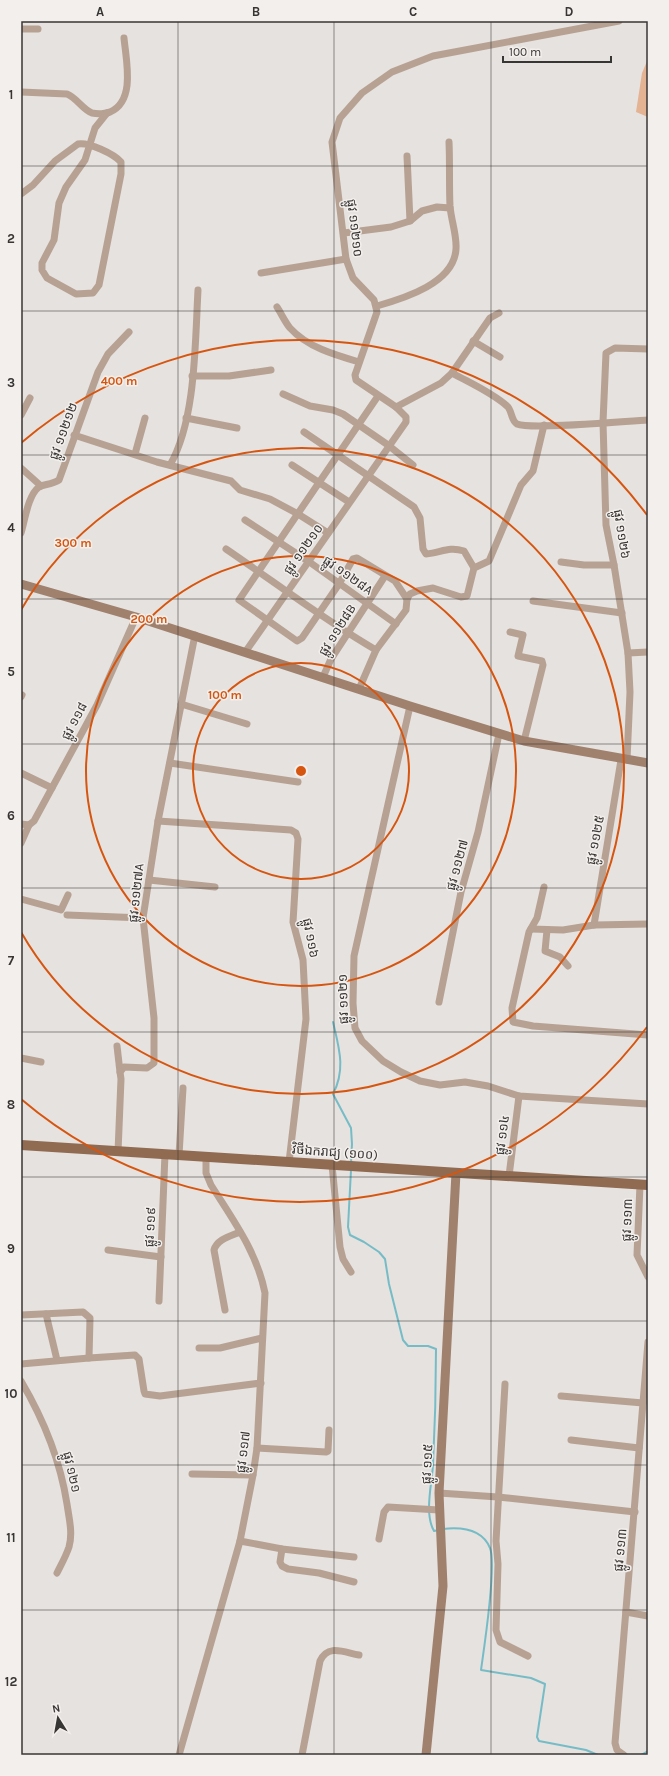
<svg xmlns="http://www.w3.org/2000/svg" width="669" height="1776" viewBox="0 0 669 1776" font-family="Karla,'Noto Sans Khmer',sans-serif">
  <rect width="100%" height="100%" fill="#e6e2df"/>
  <!-- green -->
  <polygon fill="#e3b394" points="648,59 648,117 636,112 642,73"/>
  <g fill="none" stroke-linecap="round" stroke-linejoin="round">
    <!-- stream -->
    <g stroke="#76bcc6" stroke-width="2">
      <path d="M333,1022C339,1048 346,1069 333,1094L351,1128L352,1144L351,1164"/>
      <path d="M351,1170L348,1227L350,1235L364,1242L379,1252L385,1259L389,1284L403,1340L408,1346H428L436,1349C436,1387 435,1426 433,1465C432,1483 424,1514 434,1531L439,1530"/>
      <path d="M443,1529C461,1527 482,1529 490,1548C497,1565 484,1648 481,1670L531,1678L545,1684L537,1737L539,1741L586,1750L598,1755"/>
      <polyline points="641,1755 648,1751"/>
    </g>
    <!-- street -->
    <g stroke="#b7a193" stroke-width="7">
      <polyline points="21,29 38,29"/>
      <path d="M21,92L67,94C77,98 82,109 92,113C97,114 106,114 110,112C136,101 126,60 124,38"/>
      <polyline points="407,156 410,221"/>
      <path d="M21,194L33,185L55,161L78,144C89,142 114,154 121,162V174L99,285L93,293L76,294L47,278L42,270V263L54,240L59,203L66,187L85,160L95,128L107,113"/>
      <polyline points="344,233 391,227 410,221 422,211 437,207 450,208"/>
      <polyline points="261,273 346,259"/>
      <path d="M377,306C405,298 454,283 456,249C457,235 451,220 450,206C449,185 450,163 449,142"/>
      <path d="M277,307C281,313 285,322 290,328C307,347 335,355 359,362"/>
      <polyline points="473,341 500,357"/>
      <path d="M452,373C470,383 491,392 507,406C512,410 511,421 517,424C531,430 627,421 648,420"/>
      <polyline points="192,376 229,376 271,370"/>
      <polyline points="283,394 310,406 333,410 343,414 388,445 413,465"/>
      <polyline points="378,396 239,600 297,641 302,638 339,584 353,559 357,558 395,581 407,599"/>
      <polyline points="396,407 441,383 452,373 490,318 499,313"/>
      <polyline points="21,415 30,398"/>
      <polyline points="186,418 237,428"/>
      <path d="M304,432L414,507L420,518L423,549L426,554C441,553 448,546 464,551L474,568"/>
      <polyline points="74,435 157,462 231,481 240,490 270,499 298,514 328,533"/>
      <polyline points="135,454 145,418"/>
      <path d="M170,465C196,420 195,343 198,290"/>
      <polyline points="292,465 349,502"/>
      <polyline points="21,468 41,486"/>
      <polyline points="245,520 308,561 396,624"/>
      <path d="M21,533C25,520 28,495 39,487C44,484 51,485 59,480L98,372L108,354L129,332"/>
      <path d="M226,549C276,583 324,620 376,650"/>
      <polyline points="561,562 584,565 614,565"/>
      <polyline points="533,601 622,613"/>
      <polyline points="510,632 523,635 518,656 542,661 543,665 524,741"/>
      <polyline points="246,651 406,422 406,417 396,407 356,380 355,375 377,312 374,300 353,278 346,259 332,142 340,118 362,93 392,72 433,56 619,21"/>
      <polyline points="628,653 648,652"/>
      <polyline points="323,677 331,659 385,576"/>
      <polyline points="359,689 376,650 406,610 407,599 410,594 417,591 433,588 461,597 467,596 474,568 489,561 521,485 533,471 544,425"/>
      <polyline points="21,697 22,695"/>
      <polyline points="181,704 247,724"/>
      <polyline points="410,706 354,956 353,1003 355,1028 362,1041 383,1061 401,1072 420,1081 440,1085 465,1082 488,1086 519,1096 648,1104"/>
      <polyline points="627,760 630,692 628,653 614,565 606,525 603,422 606,353 615,348 648,349"/>
      <polyline points="170,763 298,782"/>
      <polyline points="21,773 52,788"/>
      <polyline points="158,821 291,830 296,833 298,839 293,922 303,960 306,1019 289,1162"/>
      <polyline points="21,824 29,825 34,821 97,705 136,617"/>
      <polyline points="21,843 29,825"/>
      <polyline points="149,880 215,887"/>
      <polyline points="544,887 537,918 529,932 512,1008 513,1022 533,1026 648,1035"/>
      <polyline points="21,899 61,910 68,895"/>
      <polyline points="67,915 143,918"/>
      <polyline points="594,925 621,760"/>
      <polyline points="531,929 563,930 594,925 648,924"/>
      <polyline points="547,930 545,951 560,957 568,966"/>
      <polyline points="439,1002 461,892 478,832 499,734"/>
      <polyline points="117,1046 120,1072"/>
      <polyline points="21,1058 41,1062"/>
      <polyline points="118,1152 121,1079 120,1072 124,1067 147,1068 154,1063 154,1018 143,918 158,821 195,635"/>
      <polyline points="179,1155 183,1088"/>
      <polyline points="332,1165 340,1247 343,1259 351,1272"/>
      <polyline points="509,1176 519,1096"/>
      <polyline points="640,1185 637,1255 648,1277"/>
      <polyline points="108,1250 161,1257"/>
      <polyline points="159,1301 165,1154"/>
      <path d="M225,1310L214,1250C217,1239 231,1236 240,1232"/>
      <polyline points="46,1314 57,1360"/>
      <polyline points="21,1315 83,1312 90,1318 89,1358"/>
      <polyline points="199,1348 220,1348 262,1338"/>
      <polyline points="21,1364 89,1358 135,1355 139,1359 144,1391 145,1394 160,1396 261,1383"/>
      <path d="M21,1381C44,1420 60,1459 67,1504C69,1518 73,1533 69,1547C66,1556 61,1565 57,1573"/>
      <polyline points="505,1384 496,1541 498,1564 496,1630 500,1642 528,1656"/>
      <polyline points="561,1396 643,1403"/>
      <polyline points="571,1440 639,1448"/>
      <polyline points="257,1448 326,1452 328,1451 329,1430"/>
      <polyline points="192,1474 253,1475"/>
      <polyline points="439,1493 498,1497 635,1512"/>
      <polyline points="379,1539 384,1512 388,1507 439,1510"/>
      <polyline points="240,1541 282,1549 354,1557"/>
      <polyline points="282,1549 280,1562 282,1566 288,1569 319,1573 354,1582"/>
      <polyline points="626,1612 648,1616"/>
      <path d="M179,1755L240,1541L253,1475L257,1448L265,1293C257,1252 233,1220 211,1185L206,1173V1157"/>
      <path d="M302,1755L320,1661C328,1644 343,1652 359,1655"/>
      <polyline points="624,1755 617,1750 615,1743 648,1342"/>
    </g>
    <!-- secondary -->
    <g stroke="#a0816d" stroke-width="9">
      <polyline points="21,584 136,617 410,706 524,741 648,763"/>
      <polyline points="426,1755 443,1586 439,1493 456,1173"/>
    </g>
    <!-- primary -->
    <polyline stroke="#906a51" stroke-width="10" points="21,1145 648,1185"/>
  </g>
  <!-- grid -->
  <path fill="none" stroke="#383635" stroke-width="1" stroke-opacity="0.55" d="M178,21V1755M334,21V1755M491,21V1755M21,166H648M21,311H648M21,455H648M21,599H648M21,744H648M21,888H648M21,1032H648M21,1177H648M21,1321H648M21,1465H648M21,1610H648"/>
  <!-- distance rings -->
  <g fill="none" stroke="#d65610" stroke-width="2">
    <circle cx="301" cy="771" r="108"/>
    <circle cx="301" cy="771" r="215"/>
    <path d="M21 610A323 323 0 1 1 21 932"/>
    <path d="M647 1027A431 431 0 0 1 21 1099M21 443A431 431 0 0 1 647 515"/>
  </g>
  <g text-anchor="middle" dominant-baseline="central" stroke-width="3" stroke-linejoin="round" paint-order="stroke">
    <!-- street labels -->
    <g font-size="13" fill="#383635" stroke="#f3efec">
      <text transform="translate(355 228) rotate(83)">ផ្លូវ ១១២១០</text>
      <text transform="translate(63 431) rotate(-70)">ផ្លូវ ១១២១២</text>
      <text transform="translate(622 534) rotate(81)">ផ្លូវ ១១២៦</text>
      <text transform="translate(303 549) rotate(-55)">ផ្លូវ ១១២១០</text>
      <text transform="translate(348 575) rotate(35)">ផ្លូវ ១១២៨A</text>
      <text transform="translate(337 630) rotate(-58)">ផ្លូវ ១១២៨B</text>
      <text transform="translate(74 721) rotate(-62)">ផ្លូវ ១១៨</text>
      <text transform="translate(595 840) rotate(-79)">ផ្លូវ ១១២៥</text>
      <text transform="translate(457 865) rotate(-75)">ផ្លូវ ១១២៧</text>
      <text transform="translate(136 893) rotate(-84)">ផ្លូវ ១១២៧A</text>
      <text transform="translate(311 938) rotate(79)">ផ្លូវ ១១៦</text>
      <text transform="translate(343 999) rotate(-92)">ផ្លូវ ១១២១</text>
      <text transform="translate(502 1135) rotate(-83)">ផ្លូវ ១១៤</text>
      <text transform="translate(335 1152) rotate(4)">វិថីឯករាជ្យ (១០០)</text>
      <text transform="translate(627 1220) rotate(-88)">ផ្លូវ ១១៣</text>
      <text transform="translate(150 1227) rotate(-87)">ផ្លូវ ១១៩</text>
      <text transform="translate(243 1452) rotate(-83)">ផ្លូវ ១១៧</text>
      <text transform="translate(427 1464) rotate(-87)">ផ្លូវ ១១៥</text>
      <text transform="translate(72 1472) rotate(77)">ផ្លូវ ១២១</text>
      <text transform="translate(620 1550) rotate(-85)">ផ្លូវ ១១៣</text>
    </g>
  </g>
  <circle cx="301" cy="771" r="6" fill="#d65610" stroke="#f3efec" stroke-width="2"/>
  <g font-size="12" text-anchor="middle" font-weight="bold" fill="#d65610" stroke="#f3efec" stroke-width="3" stroke-linejoin="round" paint-order="stroke">
    <text x="119" y="385">400 m</text>
    <text x="73" y="547">300 m</text>
    <text x="149" y="623">200 m</text>
    <text x="225" y="699">100 m</text>
  </g>
  <!-- border -->
  <rect width="669" height="1776" fill="none" stroke="#f3efec" stroke-width="44"/>
  <!-- north arrow -->
  <g transform="translate(58 1718) rotate(349)" stroke="#f3efec" stroke-width="3" paint-order="stroke">
  <path d="M0-3L7 15L0 10L-7 15Z" fill="#383635"/>
  <text y="-6" font-size="11" font-weight="bold" text-anchor="middle" fill="#383635">N</text>
  </g>
  <!-- scale -->
  <path d="M503 56v6h108v-6" fill="none" stroke="#383635" stroke-width="2"/>
  <text x="509" y="56" font-size="12" fill="#383635" stroke="#f3efec" stroke-width="3" paint-order="stroke">100 m</text>
  <rect x="22" y="22" width="625" height="1732" fill="none" stroke="#383635" stroke-width="1.5"/>
  <g font-size="13" text-anchor="middle" font-weight="bold" fill="#383635">
    <text x="100" y="16">A</text>
    <text x="256" y="16">B</text>
    <text x="413" y="16">C</text>
    <text x="569" y="16">D</text>
    <text x="11" y="99">1</text>
    <text x="11" y="243">2</text>
    <text x="11" y="387">3</text>
    <text x="11" y="532">4</text>
    <text x="11" y="676">5</text>
    <text x="11" y="820">6</text>
    <text x="11" y="965">7</text>
    <text x="11" y="1109">8</text>
    <text x="11" y="1253">9</text>
    <text x="11" y="1398">10</text>
    <text x="11" y="1542">11</text>
    <text x="11" y="1686">12</text>
  </g>
</svg>
